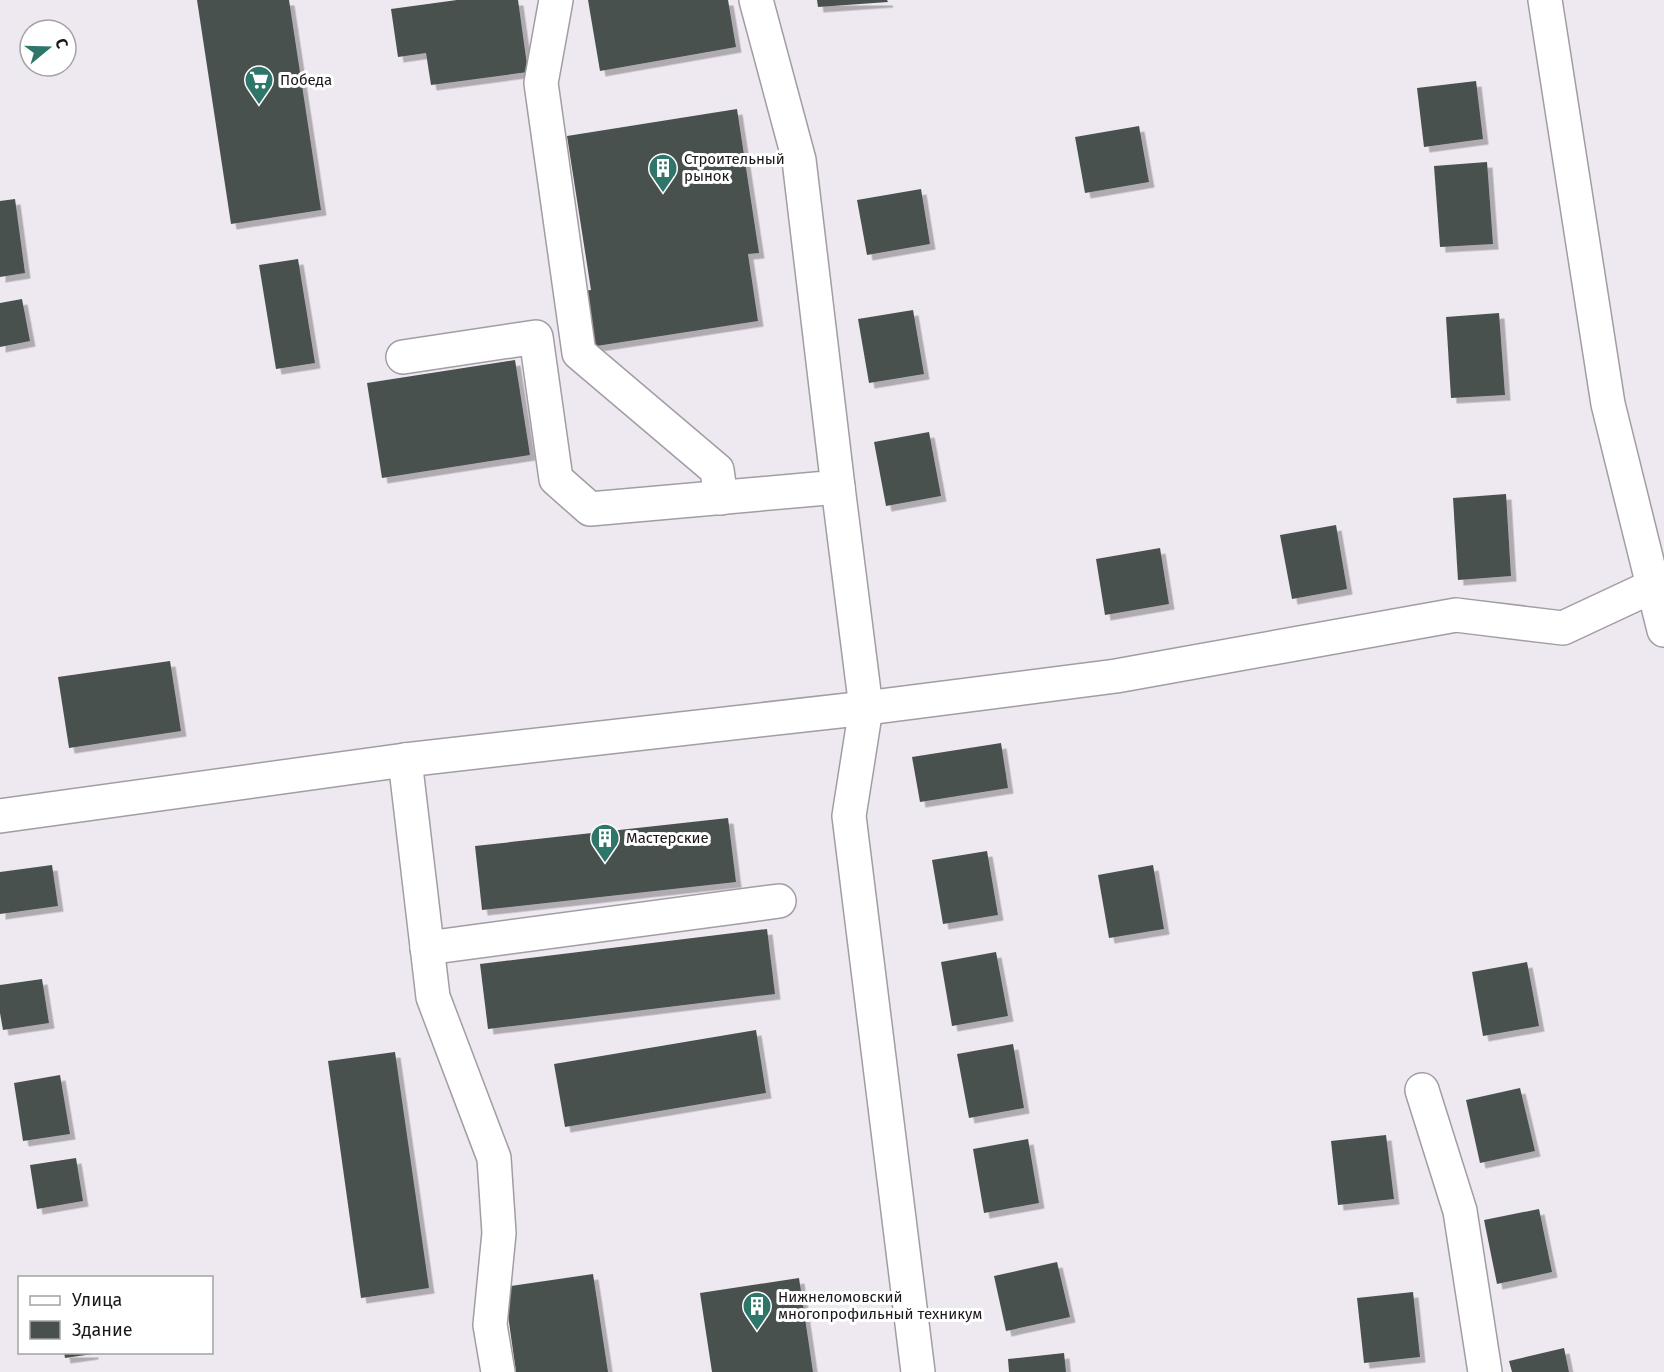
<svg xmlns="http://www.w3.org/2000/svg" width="1664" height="1372" viewBox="0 0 1664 1372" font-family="'Fira Sans',sans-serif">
  <defs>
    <filter id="shadow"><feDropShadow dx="5.5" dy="5.5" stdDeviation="0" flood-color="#0004"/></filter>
  </defs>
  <rect width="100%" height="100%" fill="#eee9f0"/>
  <!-- building -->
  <g fill="#49514f" filter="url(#shadow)">
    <polygon points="197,0 289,0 321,210 231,224"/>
    <polygon points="457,0 518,0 528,72 431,85 426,53 398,57 391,9"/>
    <polygon points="588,0 728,0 736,47 600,71"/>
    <polygon points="817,0 887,0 888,2 818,7"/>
    <polygon points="1476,81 1483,139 1424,147 1417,88"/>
    <polygon points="737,109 759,253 748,254 758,321 590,347 581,291 591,290 567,136"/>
    <polygon points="1139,126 1149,182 1085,193 1075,137"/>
    <polygon points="1487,162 1493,244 1440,247 1434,166"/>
    <polygon points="921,189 930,244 867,255 857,200"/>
    <polygon points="15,199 25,273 0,277 0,201"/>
    <polygon points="298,259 315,363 276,369 259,265"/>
    <polygon points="22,299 30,341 0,347 0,303"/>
    <polygon points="913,310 924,374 869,383 858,319"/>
    <polygon points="1499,313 1505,395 1451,398 1446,317"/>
    <polygon points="515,360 530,455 382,478 367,383"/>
    <polygon points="929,432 941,496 886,506 874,442"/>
    <polygon points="1506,494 1511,576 1458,580 1453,498"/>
    <polygon points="1336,525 1347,589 1292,599 1280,535"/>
    <polygon points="1160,548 1169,604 1105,615 1096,559"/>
    <polygon points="170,661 181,731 69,748 58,677"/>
    <polygon points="1001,743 1008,788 920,802 912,757"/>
    <polygon points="728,818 736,882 482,910 475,846"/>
    <polygon points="987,851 998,915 943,924 932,860"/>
    <polygon points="52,865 58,906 0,914 0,872"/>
    <polygon points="1153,865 1164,929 1109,938 1098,875"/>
    <polygon points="767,929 775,994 488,1029 480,964"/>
    <polygon points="996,952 1008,1016 952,1026 941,962"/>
    <polygon points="1527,962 1539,1026 1483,1036 1472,972"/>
    <polygon points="42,979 49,1023 3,1030 0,1013 0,985"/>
    <polygon points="756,1030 766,1093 565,1127 554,1064"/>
    <polygon points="1013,1044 1024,1108 969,1118 957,1054"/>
    <polygon points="395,1052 429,1288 361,1298 328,1061"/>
    <polygon points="60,1075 70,1134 23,1141 14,1083"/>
    <polygon points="1520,1088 1535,1151 1480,1163 1466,1100"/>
    <polygon points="1386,1135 1394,1199 1338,1205 1331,1141"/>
    <polygon points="1028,1139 1039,1203 984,1213 973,1149"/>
    <polygon points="76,1158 83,1201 37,1209 30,1165"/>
    <polygon points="1539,1209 1552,1272 1497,1284 1484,1220"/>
    <polygon points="1057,1262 1070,1317 1006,1331 994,1276"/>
    <polygon points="593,1274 608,1372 516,1372 504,1287"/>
    <polygon points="799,1278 813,1372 712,1372 700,1293"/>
    <polygon points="1413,1292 1420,1357 1364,1363 1357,1298"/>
    <polygon points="1564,1348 1569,1372 1512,1372 1509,1361"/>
    <polygon points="64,1352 93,1352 93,1354 65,1358"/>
    <polygon points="1064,1353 1066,1372 1009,1372 1008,1359"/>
  </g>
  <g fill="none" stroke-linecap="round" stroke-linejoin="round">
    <!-- minor casing -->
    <g stroke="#a29da4" stroke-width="36">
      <g id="minor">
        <polyline points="556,0 541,83 579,353 717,470 721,498"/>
        <polyline points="1545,0 1608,404 1664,630"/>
        <polyline points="403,357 536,337 556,479 590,509 838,487 799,160 756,0"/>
        <polyline points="838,487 866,708 849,816 918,1372"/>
        <polyline points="405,760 433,997 494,1158 499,1233 490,1325 498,1372"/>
        <polyline points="0,816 405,760 866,708 1116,676 1456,615 1563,628 1653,586"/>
        <polyline points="427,948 779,901"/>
        <polyline points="1422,1090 1460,1211 1485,1372"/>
      </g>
    </g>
    <!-- minor -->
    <use href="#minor" stroke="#fff" stroke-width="33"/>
  </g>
  <!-- icons -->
  <defs>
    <g id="supermarket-pin" transform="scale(1.5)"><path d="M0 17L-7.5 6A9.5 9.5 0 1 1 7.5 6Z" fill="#2e756a" stroke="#fff"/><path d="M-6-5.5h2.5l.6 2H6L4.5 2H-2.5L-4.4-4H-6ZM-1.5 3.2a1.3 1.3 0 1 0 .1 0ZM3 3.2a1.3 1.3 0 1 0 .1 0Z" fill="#fff"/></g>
    <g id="building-pin" transform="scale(1.5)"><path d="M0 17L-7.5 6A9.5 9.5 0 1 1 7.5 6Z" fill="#2e756a" stroke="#fff"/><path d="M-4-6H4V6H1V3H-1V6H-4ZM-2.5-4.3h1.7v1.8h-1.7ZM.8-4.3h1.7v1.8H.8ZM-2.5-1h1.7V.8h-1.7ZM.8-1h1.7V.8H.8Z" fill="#fff"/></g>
  </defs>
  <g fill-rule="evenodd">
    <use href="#supermarket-pin" x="259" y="80"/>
    <use href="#building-pin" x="663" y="168"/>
    <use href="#building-pin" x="605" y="838"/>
    <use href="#building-pin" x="757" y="1306"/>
  </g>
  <g text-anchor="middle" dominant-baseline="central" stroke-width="6" stroke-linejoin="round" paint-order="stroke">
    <!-- poi labels -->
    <g font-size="15" fill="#191719" stroke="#fff" text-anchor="start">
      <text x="280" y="80">Победа</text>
      <text x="684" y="159">Строительный<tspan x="684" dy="17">рынок</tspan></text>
      <text x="626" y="838">Мастерские</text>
      <text x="778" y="1297">Нижнеломовский<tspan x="778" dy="17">многопрофильный техникум</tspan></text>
    </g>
  </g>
  <!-- legend -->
  <rect x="18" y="1276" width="195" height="78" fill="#ffffff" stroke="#a3a2a3" stroke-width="1.5"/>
  <rect x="30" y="1296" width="30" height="9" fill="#ffffff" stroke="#a3a2a3" stroke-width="1.5"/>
  <text x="72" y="1306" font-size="18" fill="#191719">Улица</text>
  <rect x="30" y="1321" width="30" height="18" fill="#49514f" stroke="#a3a2a3" stroke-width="1.5"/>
  <text x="72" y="1336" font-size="18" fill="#191719">Здание</text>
  <!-- north arrow -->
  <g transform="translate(48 48) rotate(71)"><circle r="28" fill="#ffffff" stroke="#a3a2a3" stroke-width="1.5"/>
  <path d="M0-4.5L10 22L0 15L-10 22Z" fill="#2e756a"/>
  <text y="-9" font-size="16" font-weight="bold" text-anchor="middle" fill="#191719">С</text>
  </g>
</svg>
